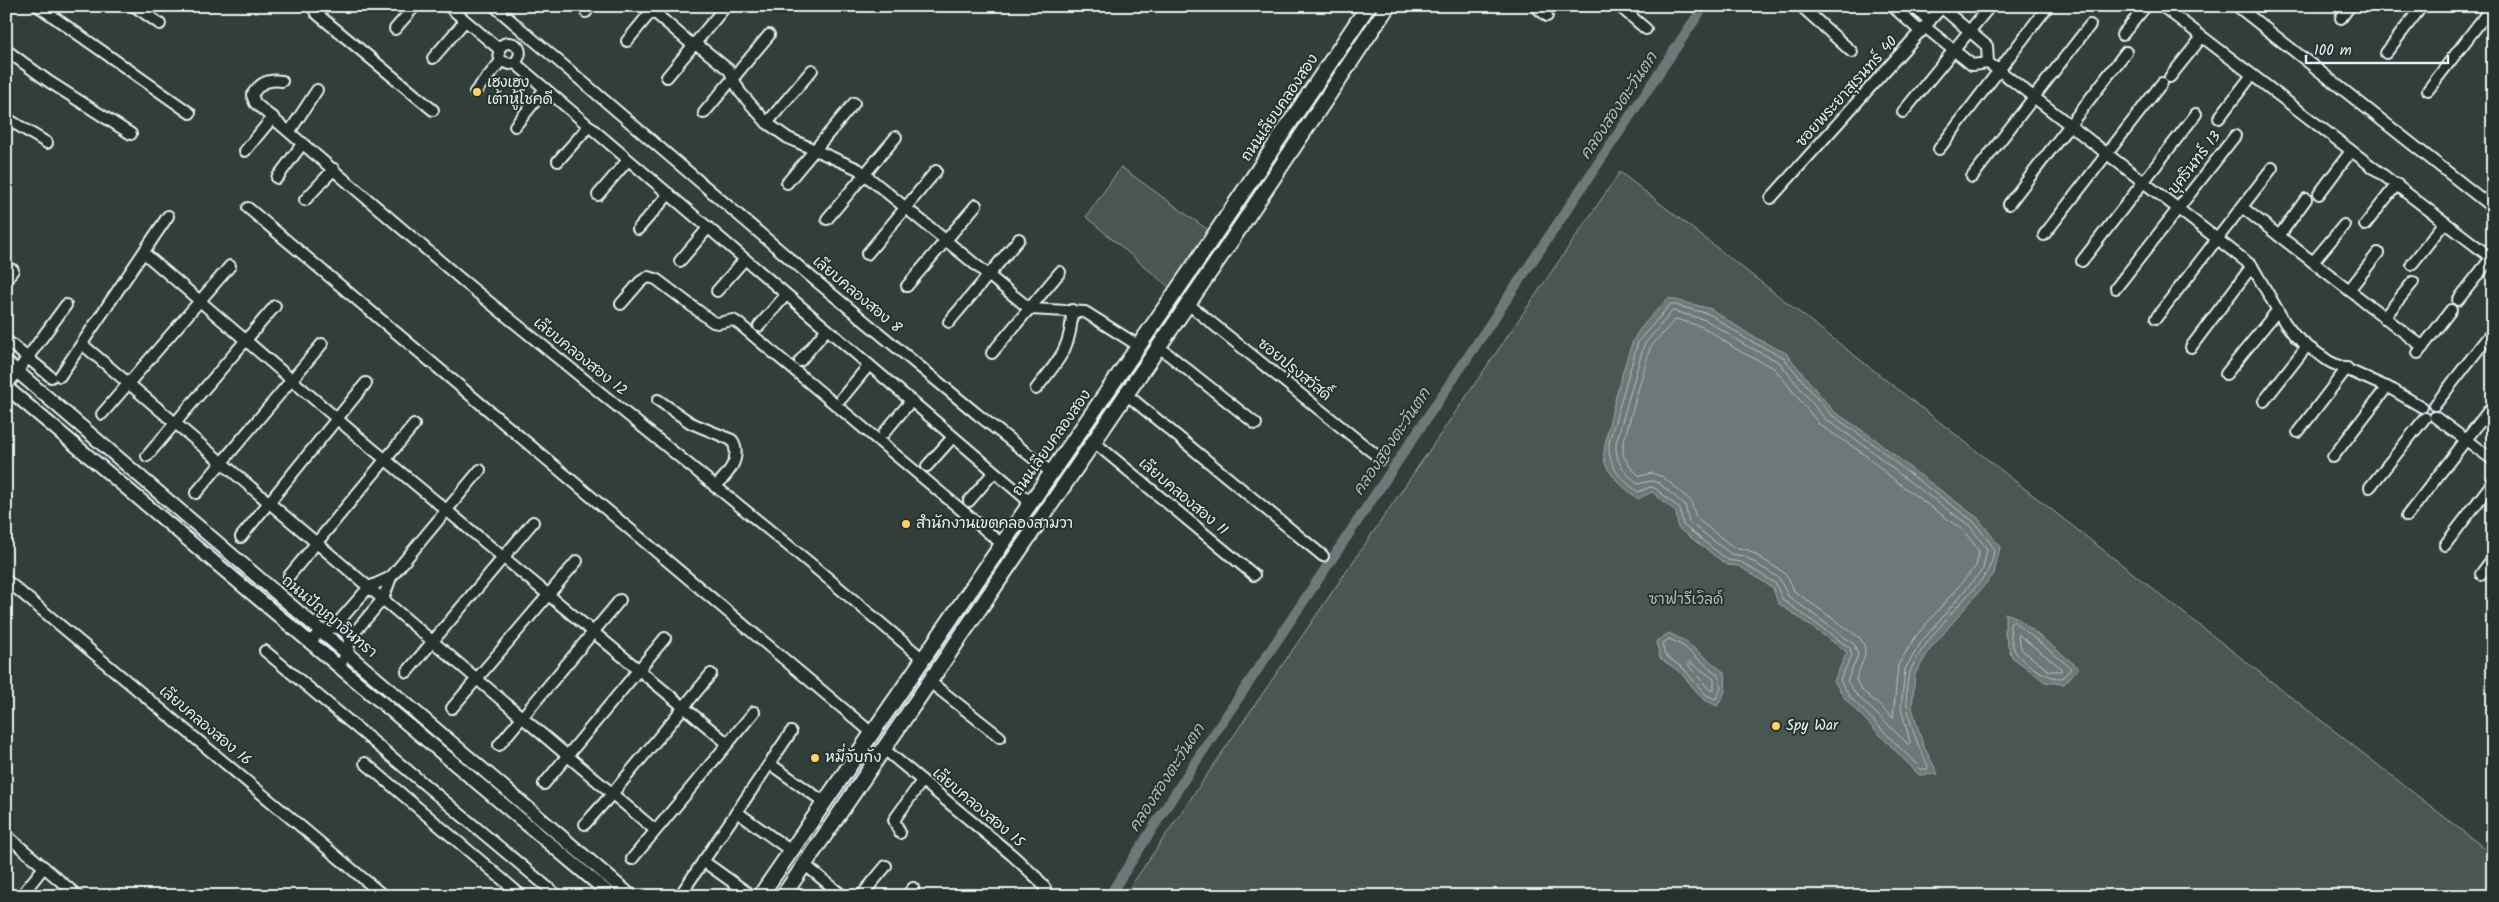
<svg xmlns="http://www.w3.org/2000/svg" width="2499" height="902" viewBox="0 0 2499 902" font-family="Kalam,'Playpen Sans Thai',sans-serif">
  <rect width="100%" height="100%" fill="#323e39"/>
  <filter id="ink" filterUnits="userSpaceOnUse"><feTurbulence type="fractalNoise" baseFrequency=".02" numOctaves="2"/><feDisplacementMap in="SourceGraphic" scale="10" xChannelSelector="R" yChannelSelector="G"/><feConvolveMatrix kernelMatrix="1 2 1 2 8 2 1 2 1" color-interpolation-filters="sRGB"/></filter>
  <g filter="url(#ink)">
    <!-- green -->
    <g fill="#495651" stroke="#98a4a4">
      <polygon points="1121,167 1215,235 1176,293 1086,217"/>
      <polygon points="1620,172 2493,855 2493,896 1124,896"/>
    </g>
    <!-- water -->
    <g fill="#6d7978" stroke="#9ea9ab">
      <path d="M1668,298L1711,309L1750,335L1786,353L1833,411L1875,439L1909,467L1978,518L2000,547L1994,574L1931,648L1915,674L1912,708L1923,745L1938,774L1919,775L1846,700L1834,681L1847,652L1778,603L1773,588L1739,566L1727,565L1678,528L1676,512L1652,492L1638,499C1625,488 1608,476 1604,459C1601,447 1627,352 1634,339C1641,325 1657,311 1668,298Z"/>
      <polygon points="2005,613 2016,617 2079,668 2064,684 2045,682 2012,657 2005,635"/>
      <path d="M1669,633L1685,641L1725,673C1726,687 1726,695 1717,706L1703,699L1681,673L1660,658L1656,641Z"/>
    </g>
    <g fill="none" stroke-linecap="round" stroke-linejoin="round">
      <!-- shore -->
      <g stroke="#b7c1c5" stroke-width="1">
        <path d="M1671,304L1709,314L1748,340L1783,357L1830,414L1872,443L1906,471L1974,522L1994,548C1993,569 1981,581 1967,596C1949,616 1920,646 1910,672C1899,700 1915,741 1928,766L1927,769H1921L1850,697L1840,680L1852,655L1850,648L1783,600L1775,583L1741,562L1728,560L1683,525L1680,509L1655,488L1650,487L1638,492C1619,477 1608,467 1609,442L1638,342Z"/>
        <path d="M1673,311L1706,320L1745,345L1779,362L1825,419L1868,448L1902,476L1970,526L1987,549L1983,569L1922,641L1905,669L1901,708L1910,742L1909,745L1855,693L1847,681L1858,655L1854,644L1788,596L1779,578L1744,556L1731,554L1689,522L1685,505L1659,483L1651,481L1638,484C1624,472 1615,462 1616,443L1644,345Z"/>
        <path d="M1676,319L1703,327L1741,352L1774,368L1820,425L1864,454L1897,482L1964,531L1979,551L1976,566L1916,636L1898,665L1893,718L1861,689L1856,680C1859,665 1872,653 1860,638L1794,591L1789,579L1783,572L1748,550L1733,547L1696,518L1691,501L1663,477L1652,473L1640,476L1631,468L1623,455V444L1650,348Z"/>
        <path d="M2013,621L2070,667V670L2062,678C2048,679 2026,665 2017,654C2011,646 2010,633 2010,623Z"/>
        <polygon points="2019,635 2061,668 2061,671 2049,671 2022,650 2018,638"/>
        <polygon points="1670,639 1683,646 1719,676 1721,688 1716,699 1706,695 1684,669 1665,655 1662,644"/>
        <polygon points="1690,662 1714,679 1714,690 1710,690 1689,666"/>
      </g>
      <!-- canal -->
      <polyline stroke="#6d7978" stroke-width="10" points="1109,896 1198,758 1704,6"/>
      <!-- minor casing -->
      <g stroke="#e8f1f8" stroke-width="14">
        <g id="minor">
          <polyline points="38,6 190,113"/>
          <polyline points="134,6 160,24"/>
          <polyline points="312,6 316,13 433,110"/>
          <polyline points="448,6 499,49"/>
          <polyline points="494,6 810,276 977,414 1052,473"/>
          <polyline points="647,6 689,42 703,49 729,70 740,92 767,123 788,138 858,169 1030,309 1085,312 1139,346"/>
          <polyline points="1535,6 1547,16"/>
          <polyline points="1619,6 1646,29"/>
          <polyline points="1801,6 1852,52"/>
          <polyline points="1892,6 1921,32"/>
          <polyline points="1912,6 1930,21"/>
          <polyline points="2162,6 2493,259"/>
          <polyline points="2237,6 2493,208"/>
          <polyline points="1942,8 1987,46 1988,63"/>
          <polyline points="586,12 590,6"/>
          <polyline points="2341,18 2350,6"/>
          <polyline points="1925,27 1972,65 1988,63 2000,71 2252,266 2285,323 2295,336 2307,346 2330,362 2393,390 2422,407"/>
          <polyline points="395,29 415,6"/>
          <polyline points="2122,35 2146,6"/>
          <polyline points="627,41 655,7"/>
          <polyline points="6,50 48,81 131,134"/>
          <polyline points="2386,53 2422,6"/>
          <polyline points="433,58 465,21"/>
          <path d="M515,63C534,40 489,34 501,61L510,64L515,63L1031,503"/>
          <polyline points="667,77 725,7"/>
          <polyline points="2170,77 2202,37"/>
          <path d="M282,81C267,79 260,83 252,95L255,103L462,280L811,564L923,659"/>
          <polyline points="2428,90 2491,8"/>
          <polyline points="475,92 501,61"/>
          <polyline points="1903,112 1990,6"/>
          <polyline points="704,113 769,35"/>
          <polyline points="6,118 47,143"/>
          <polyline points="2219,118 2252,75"/>
          <polyline points="767,123 812,70"/>
          <polyline points="515,126 545,89"/>
          <polyline points="290,131 317,90"/>
          <polyline points="1939,149 2048,6"/>
          <polyline points="245,151 273,117"/>
          <polyline points="558,161 589,126"/>
          <polyline points="1972,177 2090,25"/>
          <polyline points="277,178 303,143"/>
          <polyline points="787,183 854,103"/>
          <polyline points="2319,194 2351,151"/>
          <polyline points="598,195 628,160"/>
          <polyline points="1771,198 1943,6"/>
          <polyline points="305,200 334,169"/>
          <polyline points="2009,204 2126,52"/>
          <polyline points="248,208 872,733"/>
          <polyline points="2243,208 2423,347"/>
          <polyline points="827,219 896,137"/>
          <polyline points="2365,225 2397,184"/>
          <polyline points="638,229 669,194"/>
          <polyline points="2044,235 2162,83"/>
          <polyline points="2279,236 2306,199"/>
          <polyline points="144,253 357,436 727,743"/>
          <polyline points="867,254 936,171"/>
          <polyline points="680,261 708,228"/>
          <polyline points="2082,261 2196,114"/>
          <polyline points="2313,262 2344,225"/>
          <polyline points="2412,264 2445,222"/>
          <polyline points="6,280 13,270"/>
          <polyline points="907,286 976,205"/>
          <polyline points="2116,288 2235,136"/>
          <polyline points="2349,290 2378,253"/>
          <polyline points="717,291 745,259"/>
          <polyline points="2458,300 2491,258"/>
          <polyline points="621,304 640,282 648,277 656,279 713,322 718,323 733,320 738,323 1002,544"/>
          <polyline points="1188,304 1381,459"/>
          <polyline points="2156,318 2272,168"/>
          <polyline points="2384,318 2413,282"/>
          <polyline points="949,322 1019,239"/>
          <polyline points="759,326 786,295"/>
          <polyline points="6,340 51,377"/>
          <polyline points="82,344 655,830"/>
          <polyline points="1159,347 1256,424"/>
          <polyline points="2191,347 2252,266"/>
          <polyline points="992,353 1060,272"/>
          <polyline points="2418,353 2451,310"/>
          <polyline points="800,361 827,329"/>
          <polyline points="2226,374 2277,311"/>
          <polyline points="60,376 168,216"/>
          <polyline points="6,387 66,305"/>
          <path d="M1036,389C1058,361 1072,348 1072,310"/>
          <polyline points="1126,394 1323,556"/>
          <polyline points="842,398 869,365"/>
          <path d="M658,400L691,423L732,440C743,458 727,475 715,487"/>
          <polyline points="2264,401 2307,346"/>
          <polyline points="2435,405 2488,337"/>
          <polyline points="102,414 230,266"/>
          <polyline points="2435,417 2493,460"/>
          <polyline points="2298,432 2347,368"/>
          <polyline points="884,433 911,401"/>
          <polyline points="1094,442 1254,575"/>
          <polyline points="147,456 275,306"/>
          <polyline points="2333,457 2387,387"/>
          <polyline points="927,466 953,437"/>
          <polyline points="2370,487 2425,418"/>
          <polyline points="196,493 322,344"/>
          <polyline points="969,501 994,472"/>
          <polyline points="2407,516 2493,405"/>
          <polyline points="241,537 366,383"/>
          <polyline points="2445,545 2493,482"/>
          <polyline points="2481,574 2493,558"/>
          <polyline points="289,576 414,425"/>
          <polyline points="6,580 384,896"/>
          <polyline points="335,626 369,587 391,577"/>
          <polyline points="349,639 383,599 391,577 480,470"/>
          <path d="M311,641C338,610 364,639 339,665"/>
          <polyline points="265,651 558,896"/>
          <polyline points="407,672 533,522"/>
          <polyline points="930,682 1000,737"/>
          <polyline points="452,708 577,561"/>
          <polyline points="499,745 620,600"/>
          <polyline points="884,749 1012,855 1037,878 1045,888 1045,896"/>
          <polyline points="365,763 522,896"/>
          <polyline points="770,764 824,802"/>
          <polyline points="544,784 665,638"/>
          <polyline points="737,812 791,851"/>
          <polyline points="585,824 612,794 711,674"/>
          <polyline points="900,833 894,820 922,781"/>
          <polyline points="6,835 78,896"/>
          <polyline points="632,859 754,712"/>
          <polyline points="703,861 752,896"/>
          <polyline points="804,864 843,896"/>
          <polyline points="681,894 791,732"/>
          <polyline points="21,896 44,867"/>
          <polyline points="861,896 886,866"/>
          <polyline points="907,896 913,888"/>
        </g>
      </g>
      <!-- tertiary casing -->
      <g stroke="#e8f1f8" stroke-width="16">
        <g id="tertiary">
          <polyline points="6,362 631,896"/>
          <polyline points="6,387 612,896"/>
        </g>
      </g>
      <!-- secondary casing -->
      <g stroke="#e8f1f8" stroke-width="18">
        <g id="secondary">
          <polyline points="760,896 1195,264 1368,6"/>
          <polyline points="783,896 1227,247 1388,6"/>
        </g>
      </g>
      <!-- minor -->
      <use href="#minor" stroke="#26332d" stroke-width="10"/>
      <!-- tertiary -->
      <use href="#tertiary" stroke="#26332d" stroke-width="12"/>
      <!-- secondary -->
      <use href="#secondary" stroke="#26332d" stroke-width="14"/>
    </g>
  </g>
  <!-- markers -->
  <g fill="#ffd166" stroke="#26332d" stroke-width="2">
    <circle cx="477" cy="92" r="5"/>
    <circle cx="906" cy="524" r="5"/>
    <circle cx="1776" cy="726" r="5"/>
    <circle cx="815" cy="758" r="5"/>
  </g>
  <g text-anchor="middle" dominant-baseline="central" stroke-width="4" stroke-linejoin="round" paint-order="stroke">
    <!-- poi labels -->
    <g font-size="15" fill="#e8f1f8" stroke="#26332d" text-anchor="start">
      <text x="487" y="83">เฮงเฮง<tspan x="487" dy="17">เต้าหู้โชคดี</tspan></text>
      <text x="916" y="524">สำนักงานเขตคลองสามวา</text>
      <text x="1786" y="726">Spy War</text>
      <text x="825" y="758">หมี่จับกัง</text>
    </g>
    <!-- street labels -->
    <g font-size="15" fill="#e8f1f8" stroke="#26332d">
      <text transform="translate(1847 92) rotate(-48)">ซอยพระยาสุเรนทร์ 40</text>
      <text transform="translate(1280 108) rotate(-56)">ถนนเลียบคลองสอง</text>
      <text transform="translate(2195 163) rotate(-52)">บุศรินทร์ 13</text>
      <text transform="translate(857 295) rotate(40)">เลียบคลองสอง 8</text>
      <text transform="translate(580 357) rotate(39)">เลียบคลองสอง 12</text>
      <text transform="translate(1294 370) rotate(39)">ซอยปรุงสวัสดิ์</text>
      <text transform="translate(1052 443) rotate(-55)">ถนนเลียบคลองสอง</text>
      <text transform="translate(1183 497) rotate(40)">เลียบคลองสอง 11</text>
      <text transform="translate(329 617) rotate(40)">ถนนปัญญาอินทรา</text>
      <text transform="translate(205 726) rotate(40)">เลียบคลองสอง 16</text>
      <text transform="translate(978 808) rotate(40)">เลียบคลองสอง 15</text>
    </g>
    <!-- park labels -->
    <g font-size="15" fill="#b0bbbe" stroke="#26332d">
      <text x="1686" y="600">ซาฟารีเวิลด์</text>
    </g>
    <!-- water labels -->
    <g font-size="16" font-style="italic" fill="#b1bbbe" stroke="#26332d">
      <text transform="translate(1619 106) rotate(-56)">คลองสองตะวันตก</text>
      <text transform="translate(1392 442) rotate(-56)">คลองสองตะวันตก</text>
      <text transform="translate(1167 778) rotate(-57)">คลองสองตะวันตก</text>
    </g>
  </g>
  <!-- margin -->
  <rect width="2499" height="902" fill="none" stroke="#26332d" stroke-width="25"/>
  <rect x="12" y="12" width="2474" height="877" fill="none" stroke="#e8f1f8" stroke-width="2" filter="url(#ink)"/>
  <!-- scale -->
  <path d="M2306 55v8h142v-8" fill="none" stroke="#e8f1f8" stroke-width="2.5"/>
  <text x="2314" y="55" font-size="15" fill="#e8f1f8" stroke="#26332d" stroke-width="4" paint-order="stroke">100 m</text>
</svg>
